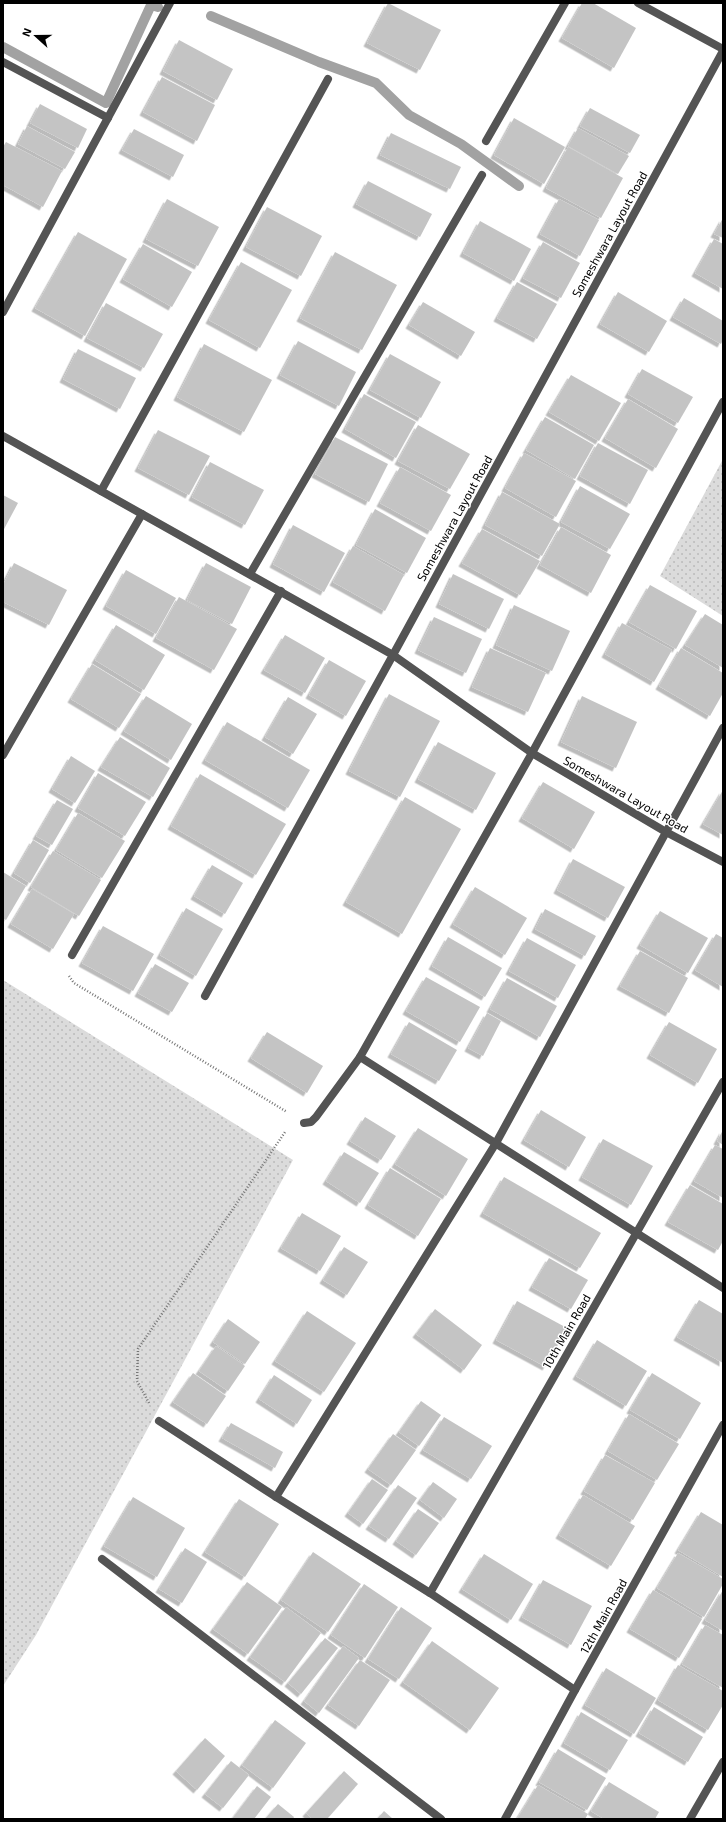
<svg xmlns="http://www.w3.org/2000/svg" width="726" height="1822" viewBox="0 0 726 1822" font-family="'Exo 2',sans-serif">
  <defs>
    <pattern id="grass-dots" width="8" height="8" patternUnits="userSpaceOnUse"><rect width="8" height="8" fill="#dbdbdb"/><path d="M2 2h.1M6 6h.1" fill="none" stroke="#bababa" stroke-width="1.8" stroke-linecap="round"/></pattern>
    <filter id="shadow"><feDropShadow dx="-3.5" dy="3.5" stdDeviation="0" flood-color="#0004"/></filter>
  </defs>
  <rect width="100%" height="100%" fill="#fff"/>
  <!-- grass -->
  <g fill="url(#grass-dots)">
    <polygon points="723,459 723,616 660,576"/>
    <polygon points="3,980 293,1160 36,1635 3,1686"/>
  </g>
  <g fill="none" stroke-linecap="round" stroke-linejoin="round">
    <!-- stream -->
    <g stroke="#a2a2a2" stroke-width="10">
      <polyline points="211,16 319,62 376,83 409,115 461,144 519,186"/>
      <polyline points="3,47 106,103 151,5 158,7"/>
    </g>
  </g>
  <!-- building -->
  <g fill="#c4c4c4" filter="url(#shadow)">
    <polygon points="388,3 441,30 420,70 367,43"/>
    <polygon points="582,3 593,3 636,28 614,68 562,38"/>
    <polygon points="179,40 233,69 217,100 163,71"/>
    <polygon points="162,77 215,105 197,141 143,112"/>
    <polygon points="40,104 87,129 78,148 30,123"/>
    <polygon points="590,108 640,135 630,153 580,126"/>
    <polygon points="514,118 565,147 544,184 494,155"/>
    <polygon points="27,126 75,152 65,169 18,144"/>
    <polygon points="578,128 629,156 618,174 568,146"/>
    <polygon points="134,129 184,155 173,177 122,150"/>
    <polygon points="391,133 461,167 450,189 380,155"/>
    <polygon points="6,142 62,171 43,207 3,185 3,147"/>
    <polygon points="568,147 623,178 601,218 546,188"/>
    <polygon points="368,181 432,214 420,237 356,204"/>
    <polygon points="167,199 219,227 198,266 146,239"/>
    <polygon points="559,199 599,220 580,256 540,234"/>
    <polygon points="267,207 322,236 301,276 246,247"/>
    <polygon points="723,218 723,238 714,234"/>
    <polygon points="480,221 531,249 514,281 463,253"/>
    <polygon points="78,232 127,259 85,336 35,308"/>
    <polygon points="714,239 723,244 723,289 695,273"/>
    <polygon points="543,242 580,263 561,298 523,278"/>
    <polygon points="143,244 192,272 172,307 123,279"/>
    <polygon points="335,252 397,285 362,350 300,318"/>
    <polygon points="241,262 292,290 260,348 209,320"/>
    <polygon points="517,282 557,304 537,339 497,318"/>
    <polygon points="618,292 667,321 649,352 600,324"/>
    <polygon points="684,298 723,321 723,340 721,344 673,317"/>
    <polygon points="423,302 475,332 461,356 409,325"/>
    <polygon points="106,303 163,334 144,368 87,338"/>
    <polygon points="298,341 356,372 339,406 280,375"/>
    <polygon points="204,344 272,380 244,432 177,397"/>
    <polygon points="78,349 136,378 120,409 63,379"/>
    <polygon points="390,354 441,382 421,418 370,390"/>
    <polygon points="642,369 693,397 678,423 628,394"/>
    <polygon points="571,375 621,403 599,441 549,412"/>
    <polygon points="364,394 416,422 396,458 345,429"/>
    <polygon points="628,399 678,429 656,468 605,438"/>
    <polygon points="545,417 594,445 575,479 526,450"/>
    <polygon points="418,425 470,454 450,489 398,461"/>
    <polygon points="158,430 210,456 189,495 138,468"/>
    <polygon points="335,437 388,464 369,502 315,474"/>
    <polygon points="598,443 648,470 630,504 580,476"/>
    <polygon points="524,453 576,481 556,517 505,488"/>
    <polygon points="210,462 264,490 245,525 192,497"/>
    <polygon points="400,467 451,495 431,531 380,503"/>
    <polygon points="580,486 630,514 610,549 561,522"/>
    <polygon points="502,492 560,524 542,556 485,525"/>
    <polygon points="3,495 18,503 3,531"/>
    <polygon points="375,509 426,538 407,573 356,545"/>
    <polygon points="293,525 345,553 324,592 273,564"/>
    <polygon points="561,527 611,555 591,593 540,565"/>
    <polygon points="482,529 540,561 520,595 462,563"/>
    <polygon points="353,546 404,575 385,611 333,582"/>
    <polygon points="14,563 67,590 49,625 3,602 3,585"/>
    <polygon points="206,563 251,587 232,624 187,600"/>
    <polygon points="126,570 176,598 156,634 106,606"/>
    <polygon points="453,574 504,599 489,629 439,604"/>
    <polygon points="650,585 697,611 676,649 629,622"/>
    <polygon points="179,597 237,629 214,670 156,638"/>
    <polygon points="514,605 570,631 552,671 496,645"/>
    <polygon points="705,614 723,625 723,668 685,645"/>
    <polygon points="434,617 482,639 466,673 418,650"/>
    <polygon points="622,623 672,650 654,682 605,654"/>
    <polygon points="116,625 165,655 144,690 95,660"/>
    <polygon points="285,635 325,658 305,693 264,670"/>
    <polygon points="490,648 546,673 528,712 472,687"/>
    <polygon points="681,648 723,673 723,693 710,716 659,686"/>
    <polygon points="329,660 366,681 346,716 309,695"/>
    <polygon points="92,664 141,694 119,728 71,699"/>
    <polygon points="389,694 440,721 400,797 349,771"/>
    <polygon points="146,696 192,724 171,760 124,731"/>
    <polygon points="582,696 637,722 616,768 561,742"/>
    <polygon points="288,697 317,714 293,754 265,737"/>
    <polygon points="227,722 310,770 288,808 205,760"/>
    <polygon points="120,737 170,768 153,797 101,767"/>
    <polygon points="438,742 496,773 476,810 418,779"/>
    <polygon points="71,756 95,771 75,803 52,789"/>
    <polygon points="98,773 146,802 125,836 78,808"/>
    <polygon points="200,774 286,824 256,875 171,826"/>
    <polygon points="543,782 595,812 574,849 522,818"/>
    <polygon points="723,790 723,835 703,824"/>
    <polygon points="405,797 461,829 402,934 346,902"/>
    <polygon points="57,800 73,809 52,845 36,836"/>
    <polygon points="78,813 125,841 102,878 56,850"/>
    <polygon points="33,840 49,850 30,883 14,873"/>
    <polygon points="53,851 101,880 79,916 31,887"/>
    <polygon points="573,859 625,887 608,918 557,890"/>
    <polygon points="212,865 243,883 225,914 194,896"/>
    <polygon points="3,872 26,886 6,920 3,918"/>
    <polygon points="475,887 527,918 505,955 453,924"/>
    <polygon points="32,889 74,914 53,949 11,924"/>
    <polygon points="186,908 223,929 196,976 160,955"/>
    <polygon points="545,909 596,936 585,956 535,929"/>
    <polygon points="660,911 708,938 688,973 640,945"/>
    <polygon points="103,926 154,954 133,991 82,963"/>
    <polygon points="716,934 723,938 723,987 695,970"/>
    <polygon points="448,937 502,968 485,997 432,966"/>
    <polygon points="527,938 576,965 558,998 509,971"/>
    <polygon points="640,951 688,978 669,1013 620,986"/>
    <polygon points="155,964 189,983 172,1012 138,993"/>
    <polygon points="426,977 480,1007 460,1042 406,1011"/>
    <polygon points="507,978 557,1006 540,1037 490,1009"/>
    <polygon points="487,1013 501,1021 483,1056 468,1048"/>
    <polygon points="409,1022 457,1050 439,1081 391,1054"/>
    <polygon points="669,1022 717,1049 698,1083 650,1055"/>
    <polygon points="267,1032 323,1066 307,1093 251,1058"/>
    <polygon points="541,1110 586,1137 569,1167 524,1140"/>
    <polygon points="365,1117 396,1136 381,1160 350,1141"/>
    <polygon points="418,1128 468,1159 446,1196 395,1164"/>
    <polygon points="723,1130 723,1145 717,1141"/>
    <polygon points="603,1139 653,1166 631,1205 582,1177"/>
    <polygon points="715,1145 723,1149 723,1198 694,1181"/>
    <polygon points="344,1152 379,1173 360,1203 326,1181"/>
    <polygon points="390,1168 441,1199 418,1236 368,1205"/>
    <polygon points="504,1177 601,1233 580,1268 483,1213"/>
    <polygon points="690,1185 723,1204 723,1241 718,1250 668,1222"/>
    <polygon points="302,1213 341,1236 320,1271 281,1248"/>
    <polygon points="344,1247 368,1262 347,1295 323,1280"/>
    <polygon points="549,1258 588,1280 571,1309 532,1287"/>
    <polygon points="699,1300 723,1314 723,1363 677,1337"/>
    <polygon points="517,1301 567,1328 546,1367 496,1340"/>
    <polygon points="435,1309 482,1345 464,1370 416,1334"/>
    <polygon points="307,1311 356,1343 324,1392 275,1361"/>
    <polygon points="228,1319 260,1342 245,1364 213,1342"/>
    <polygon points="597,1340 647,1371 626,1406 576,1376"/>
    <polygon points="216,1346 245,1366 228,1391 199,1371"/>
    <polygon points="193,1373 226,1396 207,1424 173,1402"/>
    <polygon points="652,1373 701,1403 680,1439 630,1410"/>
    <polygon points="274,1375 312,1400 297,1424 259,1399"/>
    <polygon points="421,1401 441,1415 419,1446 399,1432"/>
    <polygon points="629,1414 679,1444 657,1480 608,1451"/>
    <polygon points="444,1417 492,1446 471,1479 423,1450"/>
    <polygon points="231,1423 283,1452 275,1468 222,1438"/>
    <polygon points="393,1434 416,1450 391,1485 368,1469"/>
    <polygon points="605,1455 655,1483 633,1520 584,1491"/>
    <polygon points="372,1479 388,1490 363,1524 348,1513"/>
    <polygon points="433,1482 457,1499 444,1518 420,1500"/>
    <polygon points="398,1485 417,1498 389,1539 369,1526"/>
    <polygon points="583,1495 635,1526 611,1566 559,1535"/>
    <polygon points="133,1497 185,1528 157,1577 104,1546"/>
    <polygon points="239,1499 279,1524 245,1577 205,1552"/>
    <polygon points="418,1509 439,1523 416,1555 396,1541"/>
    <polygon points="701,1512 723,1525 723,1577 678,1550"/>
    <polygon points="185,1548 207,1562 182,1603 159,1589"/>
    <polygon points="313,1552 361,1584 328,1632 281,1600"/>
    <polygon points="678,1553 723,1579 723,1584 704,1617 657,1588"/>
    <polygon points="484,1554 533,1584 511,1620 462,1589"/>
    <polygon points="543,1580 592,1606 571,1645 522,1617"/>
    <polygon points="247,1582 282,1607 248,1654 213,1629"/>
    <polygon points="364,1584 398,1607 365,1658 331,1635"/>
    <polygon points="653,1590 702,1619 679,1658 630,1629"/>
    <polygon points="723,1590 723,1631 705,1620"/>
    <polygon points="286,1607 321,1633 285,1682 250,1657"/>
    <polygon points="401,1607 432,1628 399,1679 368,1659"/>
    <polygon points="705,1625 723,1635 723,1688 682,1664"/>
    <polygon points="325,1638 338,1648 301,1694 288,1683"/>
    <polygon points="432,1641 499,1688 470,1730 403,1682"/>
    <polygon points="343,1646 359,1658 319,1713 304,1701"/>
    <polygon points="360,1660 390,1680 359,1726 328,1705"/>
    <polygon points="678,1665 723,1691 723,1705 708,1730 658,1700"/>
    <polygon points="606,1668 656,1698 634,1734 585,1705"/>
    <polygon points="654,1707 703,1737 688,1762 639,1733"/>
    <polygon points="581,1712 628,1740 610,1770 564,1743"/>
    <polygon points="275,1720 306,1743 273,1788 242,1765"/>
    <polygon points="205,1738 225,1756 197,1790 176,1771"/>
    <polygon points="558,1749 606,1778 587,1810 539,1782"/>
    <polygon points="231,1761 249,1775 223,1808 205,1794"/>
    <polygon points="344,1771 358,1784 327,1819 312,1819 306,1813"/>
    <polygon points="609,1782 659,1812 655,1819 604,1819 591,1811"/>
    <polygon points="538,1785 588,1814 585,1819 517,1819"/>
    <polygon points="257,1786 271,1797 254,1819 232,1819"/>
    <polygon points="278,1804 294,1817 293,1819 265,1819"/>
    <polygon points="384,1811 393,1819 377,1819"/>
  </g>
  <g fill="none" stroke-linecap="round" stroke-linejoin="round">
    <!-- path -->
    <g stroke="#767676" stroke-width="2.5" stroke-dasharray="1 2" stroke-linecap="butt">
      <polyline points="69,976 74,983 287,1112"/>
      <polyline points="149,1403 137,1381 138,1349 285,1132"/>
    </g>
    <!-- minor -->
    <g stroke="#545454" stroke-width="8">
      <polyline points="638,3 723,49"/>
      <polyline points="3,62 108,118"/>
      <polyline points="486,141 565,3"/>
      <polyline points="3,312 170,3"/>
      <polyline points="3,436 393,655 205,996"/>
      <polyline points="101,491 328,79"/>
      <polyline points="250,574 482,175"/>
      <polyline points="3,755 142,514"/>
      <polyline points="72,955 281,591"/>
      <polyline points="360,1057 723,1288"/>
      <polyline points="304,1123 311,1122 316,1117 360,1057 532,753 723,402"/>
      <polyline points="159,1421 276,1497 430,1593 575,1690"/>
      <polyline points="276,1497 496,1143 723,728"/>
      <polyline points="102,1559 441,1819"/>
      <polyline points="430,1593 723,1082"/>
      <polyline points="505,1819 575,1690 723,1425"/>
    </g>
    <!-- tertiary -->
    <g stroke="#545454" stroke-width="8">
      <polyline points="723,51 393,655 532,753 666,832 723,862"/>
      <polyline points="690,1819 723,1762"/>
    </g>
  </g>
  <g text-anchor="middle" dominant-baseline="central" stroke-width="3" stroke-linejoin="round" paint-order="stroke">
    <!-- street labels -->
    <g font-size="12" fill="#000" stroke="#fff">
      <text transform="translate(609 234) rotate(-61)">Someshwara Layout Road</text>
      <text transform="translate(454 518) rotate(-61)">Someshwara Layout Road</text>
      <text transform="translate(626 794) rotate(30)">Someshwara Layout Road</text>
      <text transform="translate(566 1331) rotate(-60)">10th Main Road</text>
      <text transform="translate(603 1616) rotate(-61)">12th Main Road</text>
    </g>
  </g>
  <!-- border -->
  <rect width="726" height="1822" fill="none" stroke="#000000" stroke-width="8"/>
  <!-- north arrow -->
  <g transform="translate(36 36) rotate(291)" stroke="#ffffff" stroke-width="3" paint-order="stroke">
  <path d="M0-3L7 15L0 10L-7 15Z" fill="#000000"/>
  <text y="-6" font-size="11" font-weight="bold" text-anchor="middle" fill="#000000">N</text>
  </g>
</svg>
